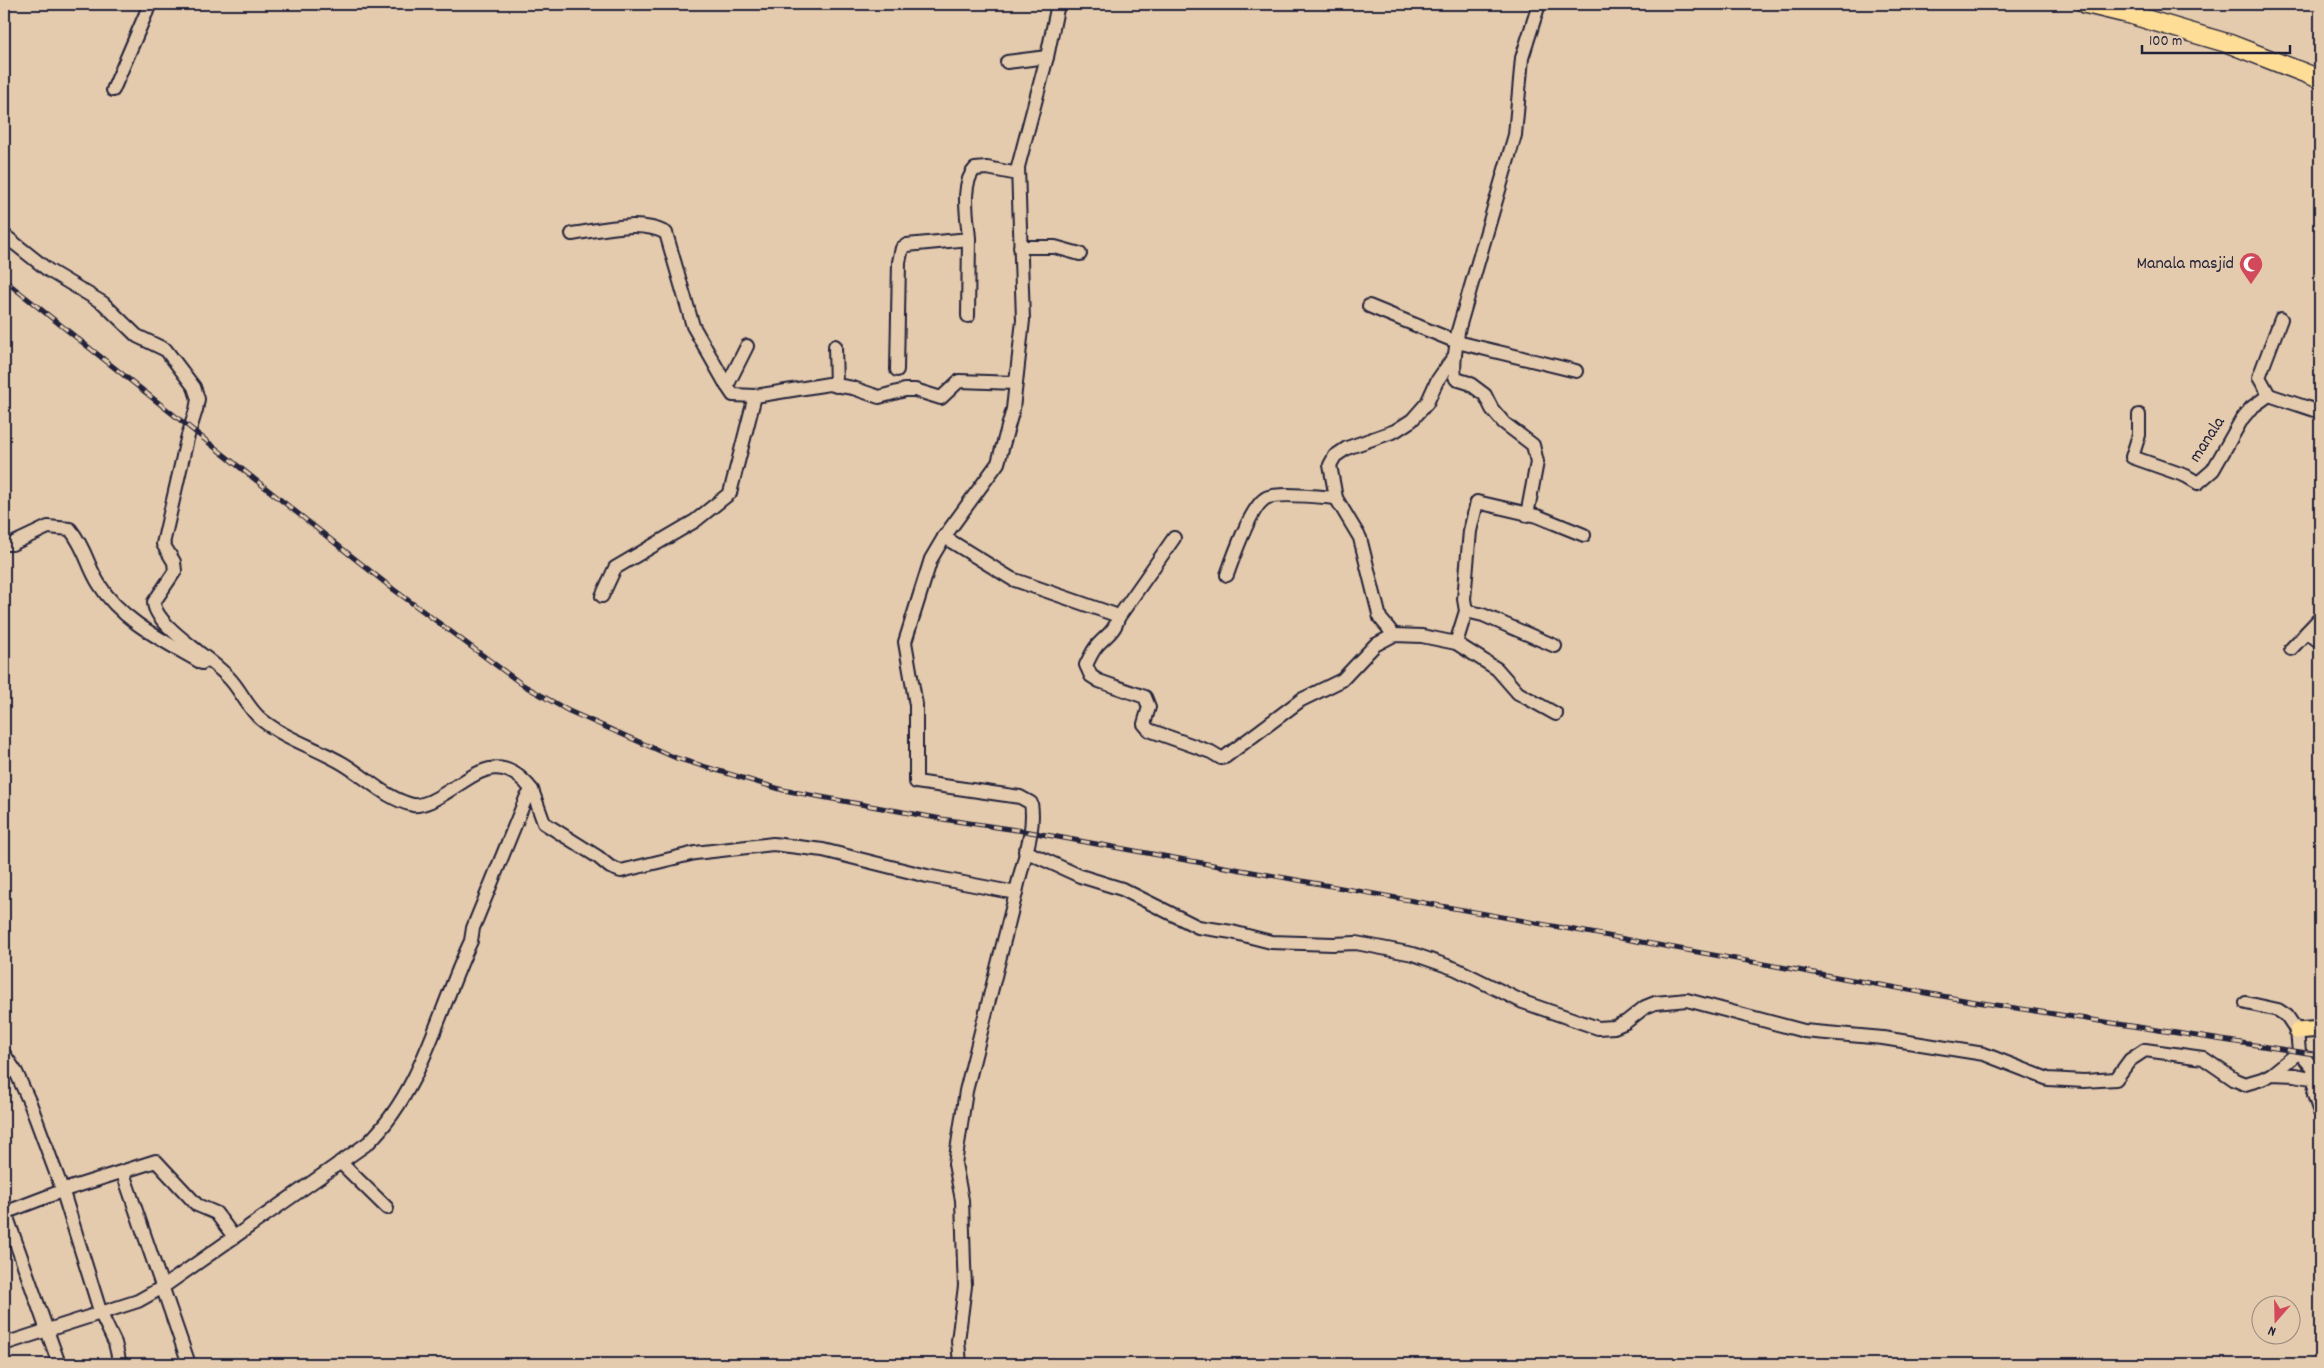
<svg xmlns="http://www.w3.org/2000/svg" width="2324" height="1368" viewBox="0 0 2324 1368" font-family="Dekko,sans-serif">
  <rect width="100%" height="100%" fill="#e5cbad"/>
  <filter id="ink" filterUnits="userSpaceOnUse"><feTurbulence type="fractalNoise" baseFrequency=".02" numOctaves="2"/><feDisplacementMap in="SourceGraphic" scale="10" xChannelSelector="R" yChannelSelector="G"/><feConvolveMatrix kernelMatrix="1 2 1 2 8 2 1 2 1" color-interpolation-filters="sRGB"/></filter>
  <g filter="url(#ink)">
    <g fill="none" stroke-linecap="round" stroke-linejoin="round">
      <!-- minor casing -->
      <g stroke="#22223b" stroke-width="16">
        <g id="minor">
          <polyline points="1007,62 1047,57"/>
          <polyline points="113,90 150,4"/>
          <path d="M572,234C601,230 639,219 666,233L693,326L727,386"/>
          <path d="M4,235L48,270L103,303L137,336L166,350L194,387L198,399L196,410L187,439L163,544L174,562L175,571L154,602C154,620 188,643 201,654C211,662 222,670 230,679C242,692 248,709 262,720C286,739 316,748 342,763C366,777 386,799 413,805C419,806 426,803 431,801C468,784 495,743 532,790"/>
          <polyline points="1020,247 1055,247 1080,254"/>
          <polyline points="1369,306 1457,342 1576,371"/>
          <polyline points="968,316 969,239"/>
          <polyline points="747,346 727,386 733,395 755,396 829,384 853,388 879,397 905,390 915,390 941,398 959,381 1016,383"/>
          <polyline points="835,346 836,386"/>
          <path d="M897,370L899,262L902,248L907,245L969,239C968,220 960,184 975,169L987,168L1018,174"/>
          <polyline points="2269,395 2259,377 2281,319"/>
          <polyline points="2139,415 2139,435 2132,457 2186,476 2198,483 2213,470 2242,419 2251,408 2269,395 2320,412"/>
          <path d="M1527,515L1537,462L1533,445L1504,423L1492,409L1485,395L1469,383L1456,379C1451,367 1457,346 1458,331L1515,135L1522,58L1539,4"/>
          <path d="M944,537L1012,579L1113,614L1118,618C1115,632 1104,637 1096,647C1092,652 1089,659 1086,665L1091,676L1099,681L1145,697L1149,707L1144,724L1149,730L1211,752L1221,758L1225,757L1301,700L1342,680L1375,645L1394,635L1422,636L1456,643L1497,669L1518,693L1556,714"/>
          <path d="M4,541L6,544H12L48,527L70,529C86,549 87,565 99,584C121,621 166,642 202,663"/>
          <path d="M1227,575C1233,558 1251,506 1266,498C1277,492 1322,497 1336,498"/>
          <polyline points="602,596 615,568 695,521 730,493 755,396"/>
          <polyline points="1466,611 1483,615 1555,646"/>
          <polyline points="1118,618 1174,538"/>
          <polyline points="2307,632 2320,642"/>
          <polyline points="1394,635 1380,618 1360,538 1336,498 1330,465 1335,456 1347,448 1395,431 1412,420 1427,403 1437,381 1453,358"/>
          <polyline points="1456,643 1466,611 1464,599 1470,531 1477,502 1537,516 1584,535"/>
          <polyline points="2291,649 2320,618"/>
          <polyline points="1025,851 1080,876 1122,889 1198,927 1232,932 1271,942 1333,944 1356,943 1413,954 1456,969 1523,1002 1598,1028 1614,1027 1626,1022 1645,1007 1655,1003 1687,1000 1804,1031 1883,1038 1984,1054 2048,1079 2084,1081 2116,1079 2130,1060 2145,1050 2203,1058 2235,1080 2245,1084 2262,1079 2272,1074 2295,1075 2316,1079"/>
          <path d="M1016,893C1021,865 1036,832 1031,803L1020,797L916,782V705L905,642L931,559L944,537L998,463L1013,409L1023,320L1018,167L1047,57L1058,4"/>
          <polyline points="2246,1003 2278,1010 2287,1016 2297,1031 2299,1052 2313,1068 2316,1079 2314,1095 2320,1112"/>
          <polyline points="4,1054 16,1072 30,1103 62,1189 101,1314 115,1343 120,1364"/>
          <polyline points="2272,1074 2299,1052"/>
          <polyline points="340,1162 387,1208"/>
          <polyline points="123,1173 189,1364"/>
          <polyline points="4,1209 59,1364"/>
          <polyline points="4,1213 67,1189 156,1161 197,1205 216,1213 234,1237"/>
          <path d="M4,1344L138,1301L163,1287L368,1143C423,1089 439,1008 471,941L473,928L526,798L532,790L544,823L598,857L610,867L621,871L695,853L773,844L823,850L927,876L1016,893L966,1091L955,1164L962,1200L964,1264L965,1286L958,1341L960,1364"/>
        </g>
      </g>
      <!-- major casing -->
      <g stroke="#22223b" stroke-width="19">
        <polyline id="major" points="2297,1031 2320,1029"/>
      </g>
      <!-- highway casing -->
      <g stroke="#22223b" stroke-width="21">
        <polyline id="highway" points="2086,4 2132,15 2230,44 2320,79"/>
      </g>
      <!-- minor -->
      <use href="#minor" stroke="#e5cbad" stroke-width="12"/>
      <!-- major -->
      <use href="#major" stroke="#fedd96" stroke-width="15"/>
      <!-- highway -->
      <use href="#highway" stroke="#fedd96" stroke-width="18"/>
      <!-- rail casing -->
      <g stroke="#22223b" stroke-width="5">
        <polyline id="rail" points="4,280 393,589 523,685 569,711 676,758 783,790 942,819 1030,832 1970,1001 2320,1055"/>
      </g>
      <!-- rail -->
      <use href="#rail" stroke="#e5cbad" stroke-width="3" stroke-dasharray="9" stroke-linecap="butt"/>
    </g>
  </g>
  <!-- icons -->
  <defs>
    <g id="mosque-pin" transform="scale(1.25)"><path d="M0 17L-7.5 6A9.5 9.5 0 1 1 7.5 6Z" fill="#d1495b" stroke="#e5cbad"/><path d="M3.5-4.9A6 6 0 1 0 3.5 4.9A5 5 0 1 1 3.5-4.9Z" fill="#fff"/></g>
  </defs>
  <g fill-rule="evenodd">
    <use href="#mosque-pin" x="2251" y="264"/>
  </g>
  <g text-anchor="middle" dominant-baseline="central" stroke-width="4.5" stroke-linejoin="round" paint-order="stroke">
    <!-- poi labels -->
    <g font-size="18" fill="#22223b" stroke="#e5cbad" text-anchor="end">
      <text x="2234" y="264">Manala masjid</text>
    </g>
    <!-- street labels -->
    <g font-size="18" fill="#22223b" stroke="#e5cbad">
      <text transform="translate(2208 440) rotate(-57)">manala</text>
    </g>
  </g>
  <!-- margin -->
  <rect width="2324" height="1368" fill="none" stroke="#e5cbad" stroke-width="20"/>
  <rect x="10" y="10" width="2304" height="1348" fill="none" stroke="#22223b" stroke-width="2" filter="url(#ink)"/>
  <!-- north arrow -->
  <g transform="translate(2276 1320) rotate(200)"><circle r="24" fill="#e5cbad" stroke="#97877f"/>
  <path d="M0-4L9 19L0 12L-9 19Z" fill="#d1495b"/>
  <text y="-8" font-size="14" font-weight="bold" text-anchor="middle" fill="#22223b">N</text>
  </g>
  <!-- scale -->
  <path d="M2142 45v8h148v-8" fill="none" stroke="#22223b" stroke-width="2.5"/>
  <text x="2149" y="45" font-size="15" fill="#22223b" stroke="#e5cbad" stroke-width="4" paint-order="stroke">100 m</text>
</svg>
